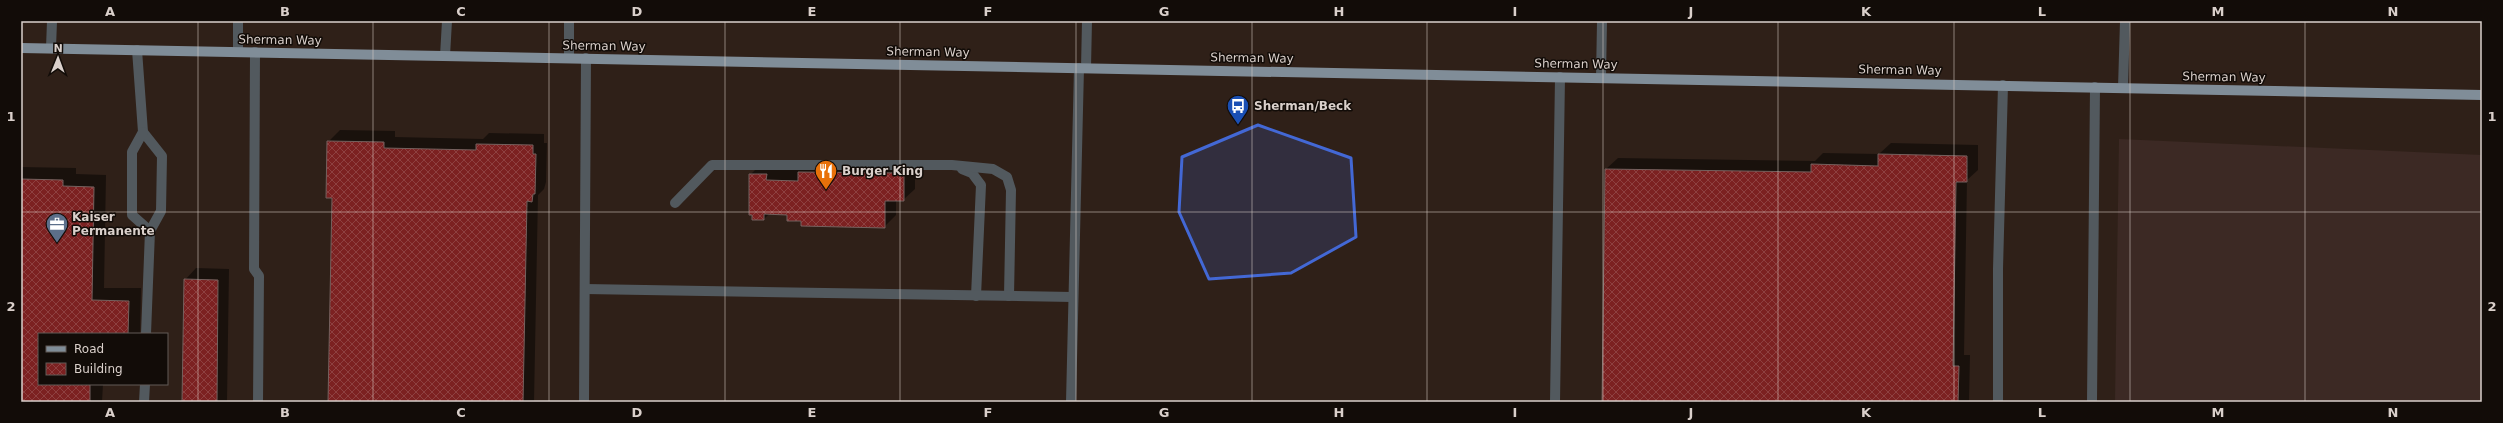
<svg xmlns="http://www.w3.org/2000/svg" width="2503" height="423" viewBox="0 0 2503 423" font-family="'DejaVu Sans',sans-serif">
  <defs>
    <pattern id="building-cross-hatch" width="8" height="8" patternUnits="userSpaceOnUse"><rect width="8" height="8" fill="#7c2121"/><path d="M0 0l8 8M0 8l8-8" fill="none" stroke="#8e4040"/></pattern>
  </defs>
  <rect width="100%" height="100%" fill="#2f2018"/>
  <!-- commercial -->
  <polygon fill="#3c2924" points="2119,139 2482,155 2482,402 2115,402"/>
  <!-- shadow -->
  <g fill="#0007">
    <polygon points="340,130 395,131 395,137 483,139 489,133 544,134 544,143 547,143 546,182 544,189 538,195 534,402 329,402 333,197 328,142"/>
    <polygon points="1891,143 1978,145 1978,170 1967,180 1964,355 1970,355 1969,402 1602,402 1606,169 1618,158 1815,161 1823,153 1879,154"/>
    <polygon points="915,162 915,189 903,200 896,200 896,215 884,227 802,220 788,214 770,213 764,219 750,175 762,163"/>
    <polygon points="21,167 76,168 76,174 106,175 104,288 141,288 140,334 39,334 39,384 103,384 102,402 21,402"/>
    <polygon points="196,268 229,269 227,402 183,402 185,280"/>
  </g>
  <!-- building -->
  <g fill="url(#building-cross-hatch)" stroke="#75615e">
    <polygon points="327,141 384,142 384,148 476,150 476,144 533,145 533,154 536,154 535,194 533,194 532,202 527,201 523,402 328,402 332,198 326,198"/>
    <polygon points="1878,154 1967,156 1967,182 1956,182 1953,366 1959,366 1958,402 1602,402 1605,169 1811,172 1811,164 1878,166"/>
    <polygon points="798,172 904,173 904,201 885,201 885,228 801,226 801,221 787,221 787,215 764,214 764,220 752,220 752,215 749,215 749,174 767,174 766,180 798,181"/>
    <polygon points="21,179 63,180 63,186 94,187 92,300 129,301 128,334 39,334 39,384 90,384 90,402 21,402"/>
    <polygon points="184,279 218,280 217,402 182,402"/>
  </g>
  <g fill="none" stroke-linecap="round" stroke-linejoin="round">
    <!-- service -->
    <g stroke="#52595e" stroke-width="10">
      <polyline points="137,50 143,132 162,156 161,211 150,231 146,334"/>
      <polyline points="238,52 238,21"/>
      <polyline points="255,52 254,269 259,276 258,402"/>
      <polyline points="445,56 447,21"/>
      <polyline points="143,132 132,152 132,215 150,231"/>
      <polyline points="962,169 972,173 981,185 976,296"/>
      <polyline points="675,203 712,165 952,165 993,169 1007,177 1011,190 1009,296"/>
      <polyline points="585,289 1073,297"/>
      <polyline points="144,402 145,384"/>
      <polyline points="584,402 586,58"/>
      <polyline points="1071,402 1079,68"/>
      <polyline points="1555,402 1560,77"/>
      <polyline points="1998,402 1998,269 2003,85"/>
      <polyline points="2092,402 2095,87"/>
    </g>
    <!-- minor -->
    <g stroke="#52595e" stroke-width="10">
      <polyline points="51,48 52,21"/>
      <polyline points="569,58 569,21"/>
      <polyline points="1086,68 1087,21"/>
      <polyline points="1601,78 1602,21"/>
      <polyline points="2123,88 2125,21"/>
    </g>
    <!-- primary -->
    <polyline stroke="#808d98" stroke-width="10" points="21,48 2482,95"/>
  </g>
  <!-- marked area -->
  <path fill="#4368d5" fill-opacity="0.2" stroke="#4368d5" stroke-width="3" stroke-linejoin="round" d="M1258,125L1351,158L1356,237L1291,273L1209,279L1179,212L1182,157Z"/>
  <!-- grid -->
  <path fill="none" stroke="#dad0cb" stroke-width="1" stroke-opacity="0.55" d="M198,21V402M373,21V402M549,21V402M725,21V402M900,21V402M1076,21V402M1252,21V402M1427,21V402M1603,21V402M1778,21V402M1954,21V402M2130,21V402M2305,21V402M21,212H2482"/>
  <!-- icons -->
  <defs>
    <g id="bus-pin" transform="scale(1.15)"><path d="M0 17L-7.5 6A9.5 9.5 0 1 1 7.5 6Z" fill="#1a4fb4" stroke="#120c08"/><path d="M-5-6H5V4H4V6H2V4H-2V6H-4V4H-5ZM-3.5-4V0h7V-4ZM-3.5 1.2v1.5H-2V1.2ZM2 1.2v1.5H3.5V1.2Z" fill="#fff"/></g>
    <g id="restaurant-pin" transform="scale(1.15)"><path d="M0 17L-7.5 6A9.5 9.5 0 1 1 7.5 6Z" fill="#e8710a" stroke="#120c08"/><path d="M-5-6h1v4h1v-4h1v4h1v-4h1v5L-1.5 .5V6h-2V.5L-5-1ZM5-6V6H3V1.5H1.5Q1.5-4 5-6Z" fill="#fff"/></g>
    <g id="office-pin" transform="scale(1.15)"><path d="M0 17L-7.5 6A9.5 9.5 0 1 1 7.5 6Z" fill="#5c6f8a" stroke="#120c08"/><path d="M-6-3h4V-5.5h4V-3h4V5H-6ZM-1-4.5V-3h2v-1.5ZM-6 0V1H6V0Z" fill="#fff"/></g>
  </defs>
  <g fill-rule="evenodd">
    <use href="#bus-pin" x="1238" y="106"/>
    <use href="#restaurant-pin" x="826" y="171"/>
    <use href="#office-pin" x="57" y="224"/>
  </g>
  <g text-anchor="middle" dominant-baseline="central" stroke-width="3" stroke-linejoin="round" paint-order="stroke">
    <!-- street labels -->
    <g font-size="12" fill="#dad0cb" stroke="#120c08">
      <text transform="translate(280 40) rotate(1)">Sherman Way</text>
      <text transform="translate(604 46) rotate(1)">Sherman Way</text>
      <text transform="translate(928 52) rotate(1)">Sherman Way</text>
      <text transform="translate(1252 58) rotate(1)">Sherman Way</text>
      <text transform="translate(1576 64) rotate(1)">Sherman Way</text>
      <text transform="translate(1900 70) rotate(1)">Sherman Way</text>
      <text transform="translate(2224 77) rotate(1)">Sherman Way</text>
    </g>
    <!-- poi labels -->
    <g font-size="12" font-weight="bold" fill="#dad0cb" stroke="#120c08" text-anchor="start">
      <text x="1254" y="106">Sherman/Beck</text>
      <text x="842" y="171">Burger King</text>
      <text x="72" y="217">Kaiser<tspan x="72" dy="14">Permanente</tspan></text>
    </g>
  </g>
  <!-- border -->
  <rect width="2503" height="423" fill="none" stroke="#120c08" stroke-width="44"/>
  <!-- legend -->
  <rect x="38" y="333" width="130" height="52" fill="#120c08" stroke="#625a56"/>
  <rect x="46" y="346" width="20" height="6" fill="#808d98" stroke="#625a56"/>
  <text x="74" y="353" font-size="12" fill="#dad0cb">Road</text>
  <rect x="46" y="363" width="20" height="12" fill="url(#building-cross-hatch)" stroke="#625a56"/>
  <text x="74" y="373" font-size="12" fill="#dad0cb">Building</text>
  <!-- north arrow -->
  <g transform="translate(58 58) rotate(1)" stroke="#120c08" stroke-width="3" paint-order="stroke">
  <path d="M0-3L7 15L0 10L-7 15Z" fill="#dad0cb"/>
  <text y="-6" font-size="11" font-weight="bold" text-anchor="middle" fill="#dad0cb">N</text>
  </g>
  <rect x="22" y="22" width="2459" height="379" fill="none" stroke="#dad0cb" stroke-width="1.5"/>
  <g font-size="13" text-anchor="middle" font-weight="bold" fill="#dad0cb">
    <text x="110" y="16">A</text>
    <text x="285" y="16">B</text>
    <text x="461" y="16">C</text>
    <text x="637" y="16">D</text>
    <text x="812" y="16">E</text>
    <text x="988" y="16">F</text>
    <text x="1164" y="16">G</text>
    <text x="1339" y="16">H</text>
    <text x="1515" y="16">I</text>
    <text x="1691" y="16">J</text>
    <text x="1866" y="16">K</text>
    <text x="2042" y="16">L</text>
    <text x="2218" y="16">M</text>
    <text x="2393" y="16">N</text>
    <text x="11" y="121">1</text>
    <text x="2492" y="121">1</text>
    <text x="11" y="311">2</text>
    <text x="2492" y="311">2</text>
    <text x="110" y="417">A</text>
    <text x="285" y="417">B</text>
    <text x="461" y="417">C</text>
    <text x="637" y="417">D</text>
    <text x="812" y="417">E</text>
    <text x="988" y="417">F</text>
    <text x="1164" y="417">G</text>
    <text x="1339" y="417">H</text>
    <text x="1515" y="417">I</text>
    <text x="1691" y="417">J</text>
    <text x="1866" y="417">K</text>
    <text x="2042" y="417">L</text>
    <text x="2218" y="417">M</text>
    <text x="2393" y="417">N</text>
  </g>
</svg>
